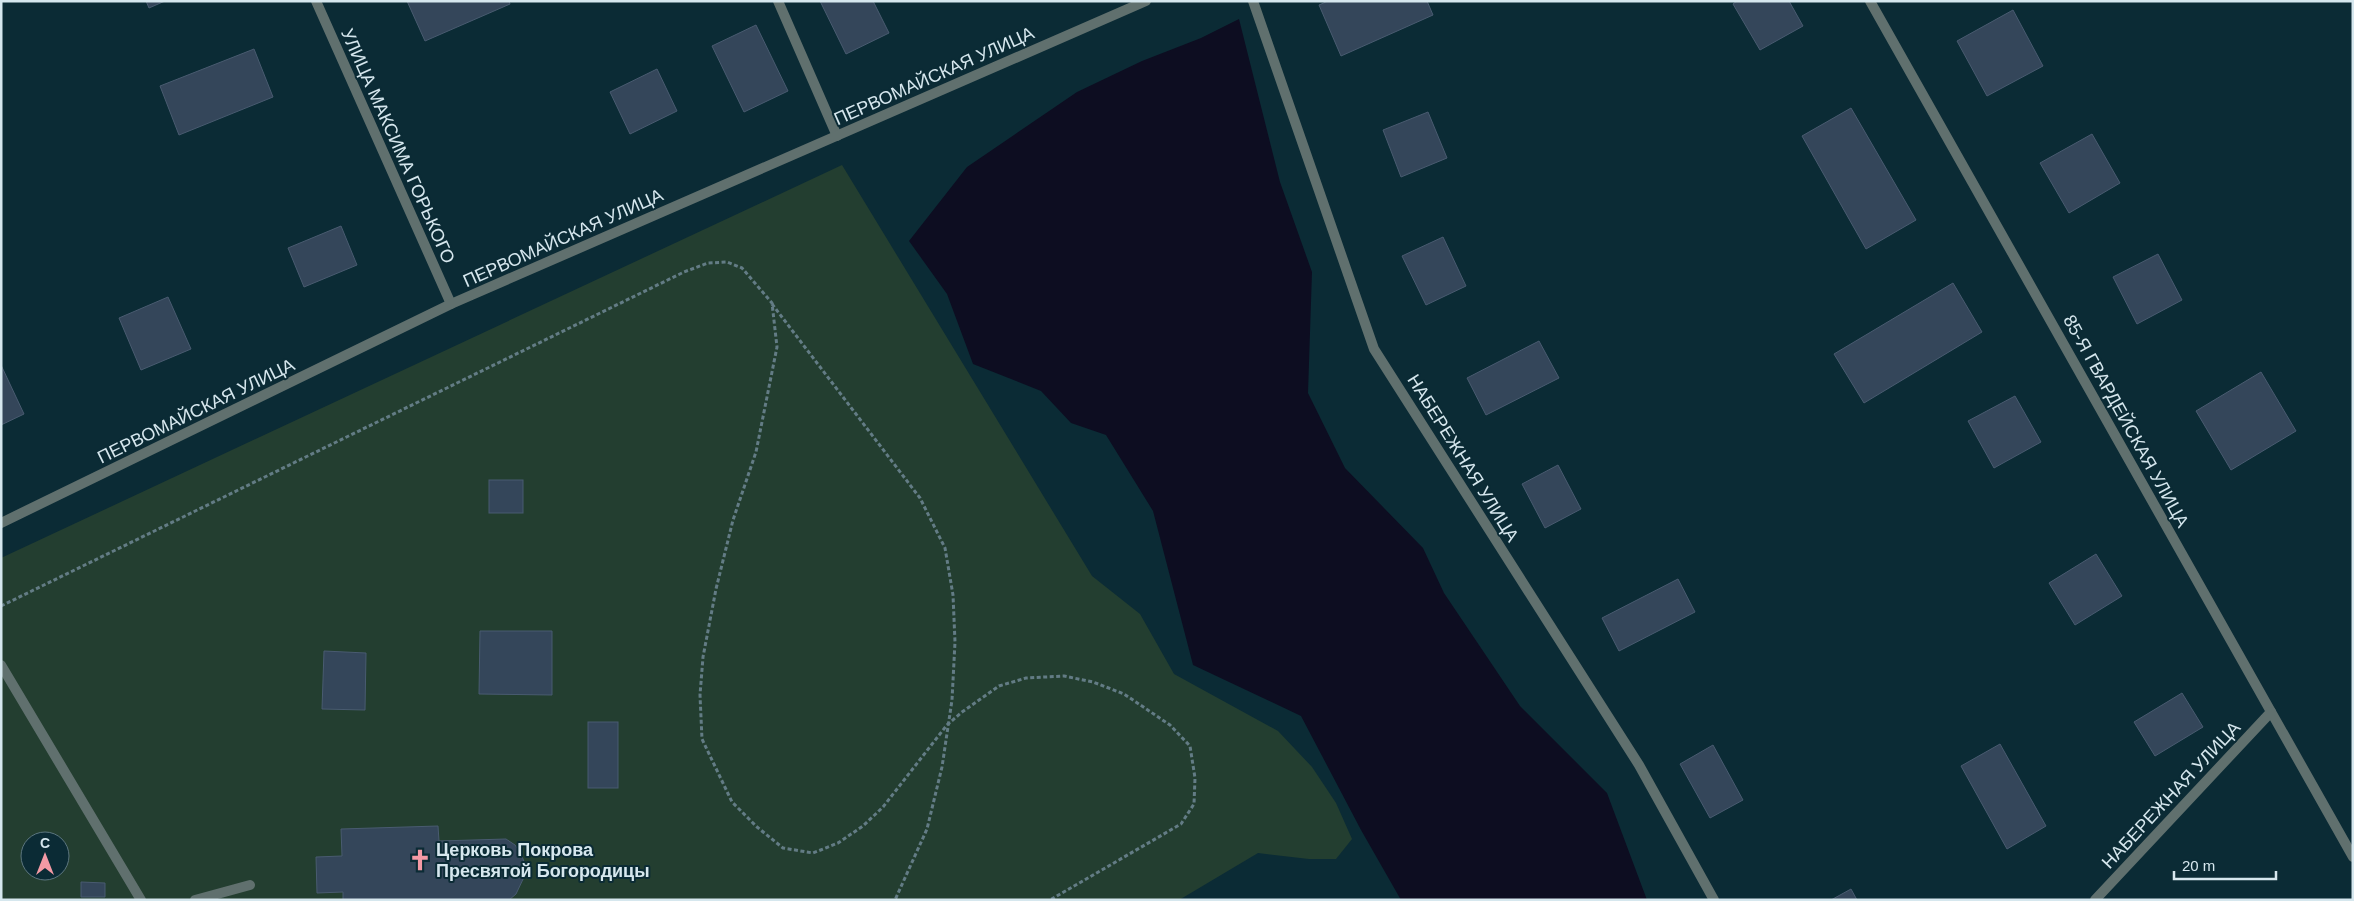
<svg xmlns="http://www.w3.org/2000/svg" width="2354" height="901" viewBox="0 0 2354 901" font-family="Helvetica,sans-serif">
  <rect width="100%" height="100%" fill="#0b2b35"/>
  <!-- green -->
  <path fill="#233e30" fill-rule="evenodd" d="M842,165L1092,576L1140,614L1174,674L1278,731L1312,767L1336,803L1352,839L1336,859H1309L1258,853L1179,900H1V558ZM30,841H60V871H30Z"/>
  <!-- water -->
  <polygon fill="#0d0d21" points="1239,19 1280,182 1312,272 1308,393 1345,468 1423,548 1444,593 1520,706 1607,793 1647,900 1401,900 1361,830 1301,716 1193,665 1153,511 1106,435 1071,423 1041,391 973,364 947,294 909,241 967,167 1077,92 1142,61 1201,38"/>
  <!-- building -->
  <g fill="#34465a" stroke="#495b70">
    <polygon points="146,1 165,1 149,8"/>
    <polygon points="407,1 509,1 510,4 425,41"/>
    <polygon points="820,1 873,1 889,33 846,54"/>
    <polygon points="1328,1 1427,1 1433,15 1341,56 1319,5"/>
    <polygon points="1737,1 1789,1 1803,26 1760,50 1733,4"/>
    <polygon points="2013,10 2043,66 1987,96 1957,41"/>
    <polygon points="756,25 788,91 744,112 712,46"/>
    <polygon points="254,49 273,97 179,135 160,86"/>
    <polygon points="657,69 677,111 630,134 610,92"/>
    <polygon points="1851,108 1916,220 1866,249 1802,136"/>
    <polygon points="1428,112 1447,158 1401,177 1383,130"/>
    <polygon points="2092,134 2120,183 2069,213 2040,163"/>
    <polygon points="341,226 357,265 304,287 288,248"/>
    <polygon points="1443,237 1466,286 1426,305 1402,256"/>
    <polygon points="2158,254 2182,300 2137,324 2113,277"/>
    <polygon points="1953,283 1982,332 1864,403 1834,354"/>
    <polygon points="168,297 191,349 141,370 119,318"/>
    <polygon points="1539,341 1559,378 1486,415 1467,378"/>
    <polygon points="1,365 24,414 1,425"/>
    <polygon points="2261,372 2296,431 2231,470 2196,411"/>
    <polygon points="2015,396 2041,442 1994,468 1968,421"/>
    <polygon points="1558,465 1581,509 1545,528 1522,484"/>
    <rect x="489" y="480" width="34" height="33"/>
    <polygon points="2096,554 2122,596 2075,625 2049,583"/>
    <polygon points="1678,579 1695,612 1619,651 1602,618"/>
    <polygon points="480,631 552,631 552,695 479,694"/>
    <polygon points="324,651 366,653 365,710 322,709"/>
    <polygon points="2182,693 2203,727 2155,756 2134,722"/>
    <rect x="588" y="722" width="30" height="66"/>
    <polygon points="2000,744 2046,826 2007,849 1961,766"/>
    <polygon points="1713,745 1743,800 1710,818 1680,764"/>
    <polygon points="438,826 439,841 506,839 515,845 521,854 525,864 525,875 516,894 509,900 343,900 343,892 317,893 316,857 342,856 341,829"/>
    <polygon points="81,882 105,883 105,897 81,897"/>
    <polygon points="1851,889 1857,900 1831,900"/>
  </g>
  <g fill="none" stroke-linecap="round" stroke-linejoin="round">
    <!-- path -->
    <g stroke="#637c85" stroke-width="3" stroke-dasharray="4 2.5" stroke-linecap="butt">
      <polyline points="772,304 920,498 945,548 953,595 955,642 952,700 942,767 927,829 895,900"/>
      <polyline points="1,606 684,272 708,263 727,262 742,268 772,303 777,347 756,452 733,520 716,589 703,657 700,695 702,739 732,802 757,827 783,848 813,853 838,843 863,826 883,807 947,725 962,712 999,686 1026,678 1064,676 1093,682 1124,694 1170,725 1190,746 1195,778 1194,804 1181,824 1050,900"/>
    </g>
    <!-- lane -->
    <g stroke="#60706e" stroke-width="10">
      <polyline points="778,1 837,136"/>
      <polyline points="1,665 141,900"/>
      <polyline points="195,900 250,885"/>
    </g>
    <!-- street -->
    <g stroke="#60706e" stroke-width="10">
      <polyline points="316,1 451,304"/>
      <polyline points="1253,1 1374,349 1639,765 1714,900"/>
      <polyline points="1870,1 2353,857"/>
      <polyline points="1,523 451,304 1146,1"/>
      <polyline points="2095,900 2271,712"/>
    </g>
  </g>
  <!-- icons -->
  <defs>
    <g id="church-bare" transform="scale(1.725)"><path d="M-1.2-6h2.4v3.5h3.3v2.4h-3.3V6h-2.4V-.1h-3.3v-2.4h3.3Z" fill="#f49aa5" stroke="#0b2b35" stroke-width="2.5" paint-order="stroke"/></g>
  </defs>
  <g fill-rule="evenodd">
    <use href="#church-bare" x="420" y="860"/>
  </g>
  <g text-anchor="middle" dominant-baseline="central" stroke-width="4" stroke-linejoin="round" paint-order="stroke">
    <!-- street labels -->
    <g font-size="18" fill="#d6e7ee" stroke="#0b2b35">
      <text transform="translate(934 76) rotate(-24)">ПЕРВОМАЙСКАЯ УЛИЦА</text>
      <text transform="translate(398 146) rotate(66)">УЛИЦА МАКСИМА ГОРЬКОГО</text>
      <text transform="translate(563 238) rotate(-24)">ПЕРВОМАЙСКАЯ УЛИЦА</text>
      <text transform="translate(196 411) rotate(-26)">ПЕРВОМАЙСКАЯ УЛИЦА</text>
      <text transform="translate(2126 421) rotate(61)">85-Я ГВАРДЕЙСКАЯ УЛИЦА</text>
      <text transform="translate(1463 458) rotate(58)">НАБЕРЕЖНАЯ УЛИЦА</text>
      <text transform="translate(2171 795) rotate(-47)">НАБЕРЕЖНАЯ УЛИЦА</text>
    </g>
    <!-- poi labels -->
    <g font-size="18" font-weight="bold" fill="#d6e7ee" stroke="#0b2b35" text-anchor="start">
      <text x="436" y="850">Церковь Покрова<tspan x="436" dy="21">Пресвятой Богородицы</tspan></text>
    </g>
  </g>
  <!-- border -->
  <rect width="2354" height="901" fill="none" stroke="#d6e7ee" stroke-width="5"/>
  <!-- north arrow -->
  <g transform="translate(45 856)"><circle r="24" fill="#0b2b35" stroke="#5c767f"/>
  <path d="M0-4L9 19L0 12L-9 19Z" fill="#f49aa5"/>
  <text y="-8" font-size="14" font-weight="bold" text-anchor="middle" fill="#d6e7ee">С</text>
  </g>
  <!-- scale -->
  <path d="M2174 871v8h102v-8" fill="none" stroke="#d6e7ee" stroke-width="2.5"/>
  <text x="2182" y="871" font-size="15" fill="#d6e7ee" stroke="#0b2b35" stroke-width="4" paint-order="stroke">20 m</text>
</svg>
